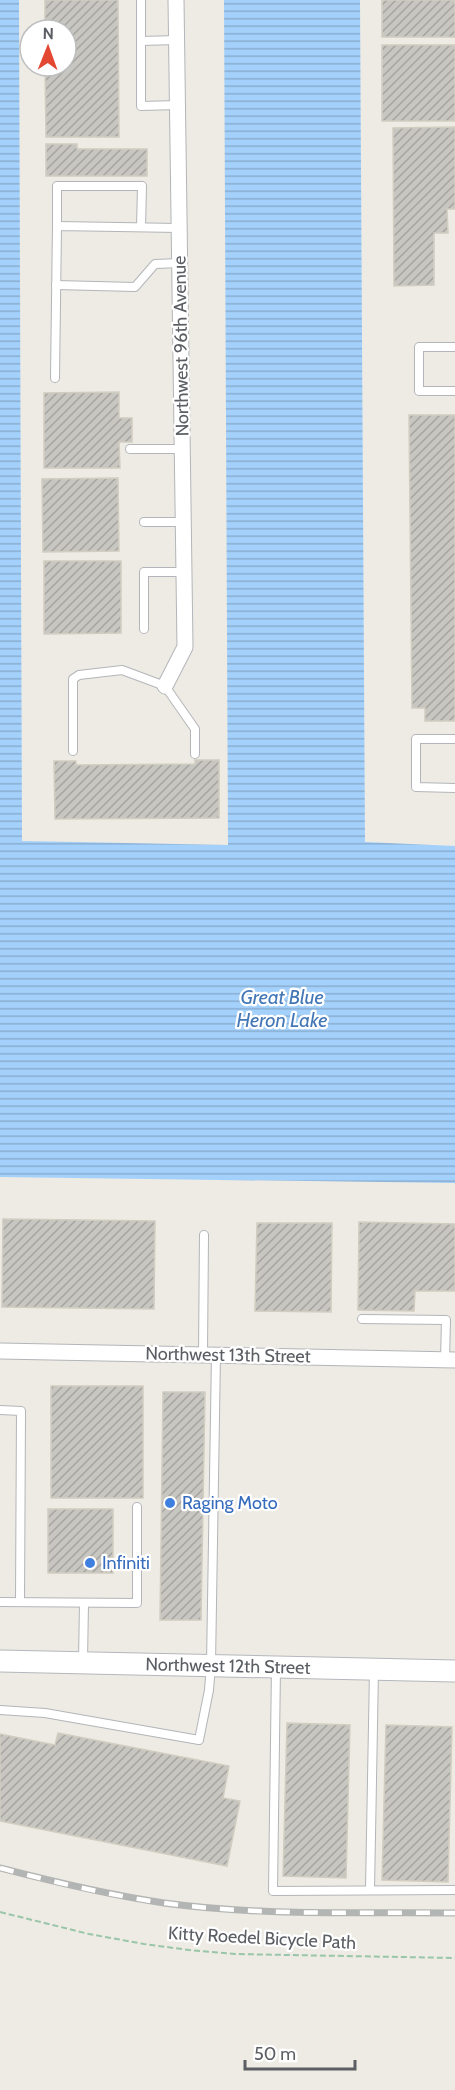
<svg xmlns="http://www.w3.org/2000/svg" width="455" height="2090" viewBox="0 0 455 2090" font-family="Cabin,sans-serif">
  <defs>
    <pattern id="water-rules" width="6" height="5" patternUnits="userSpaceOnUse" patternTransform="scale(1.5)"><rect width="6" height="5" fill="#a4d1fc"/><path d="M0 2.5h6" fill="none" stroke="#89add0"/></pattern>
    <pattern id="building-hatch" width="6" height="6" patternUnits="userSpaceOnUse" patternTransform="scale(1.5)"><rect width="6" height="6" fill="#c8c6c0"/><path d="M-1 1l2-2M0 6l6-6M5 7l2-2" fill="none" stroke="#a5a4a0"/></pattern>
  </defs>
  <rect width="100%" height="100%" fill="#edebe3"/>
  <!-- water -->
  <polygon fill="url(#water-rules)" points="0,0 19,0 22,841 228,845 224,0 360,0 365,842 455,846 455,1183 0,1177"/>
  <!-- building -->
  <g fill="url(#building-hatch)" stroke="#d2cdc1" stroke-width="1.5">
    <polygon points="45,0 118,0 119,137 46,137 45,66 66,66 66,30 45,30"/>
    <rect x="382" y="0" width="73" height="37"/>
    <rect x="382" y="45" width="73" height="76"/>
    <polygon points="455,127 455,209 447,209 448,233 434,233 434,285 394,286 393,128"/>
    <polygon points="46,144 77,144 77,149 147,149 147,176 46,176"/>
    <polygon points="119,392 119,418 132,418 132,442 119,442 120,468 44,468 44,393"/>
    <polygon points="409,415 455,415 455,721 425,721 425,708 412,708"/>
    <polygon points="118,478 119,551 43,552 42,479"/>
    <polygon points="44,561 121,561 121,633 44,634"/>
    <polygon points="195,760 219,760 219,818 55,819 54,761 76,761 76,765 195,764"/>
    <polygon points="3,1219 155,1221 154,1309 2,1307"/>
    <polygon points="359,1222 455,1224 455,1291 415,1291 414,1311 358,1310"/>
    <polygon points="257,1223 332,1223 331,1312 255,1311"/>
    <rect x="51" y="1386" width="92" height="112"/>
    <polygon points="163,1392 205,1392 201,1620 160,1620"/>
    <rect x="48" y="1509" width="65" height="64"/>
    <polygon points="287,1723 350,1725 346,1878 283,1876"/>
    <polygon points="386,1725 452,1727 448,1882 382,1880"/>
    <polygon points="58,1733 229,1766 223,1798 240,1801 227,1866 0,1821 0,1734 55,1745"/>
  </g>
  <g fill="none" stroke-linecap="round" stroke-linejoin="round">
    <!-- lane casing -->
    <g stroke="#b3b5ba" stroke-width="10">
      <g id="lane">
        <polyline points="141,0 141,106 178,105"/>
        <polyline points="141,41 177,40"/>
        <polyline points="57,226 57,186 142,186 141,227"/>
        <polyline points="56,285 135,287 155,264 180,263"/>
        <polyline points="455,347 419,347 419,391 455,391"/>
        <polyline points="55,378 57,226 179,228"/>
        <polyline points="130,449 182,449"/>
        <polyline points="144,522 183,522"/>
        <polyline points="144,629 144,572 183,572"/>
        <polyline points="455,739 416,739 416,787 455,788"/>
        <polyline points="73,751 73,679 79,675 122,670 165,686 195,729 195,754"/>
        <polyline points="362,1319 446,1320 445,1360"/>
        <polyline points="203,1354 204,1235"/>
        <polyline points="0,1410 21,1411 20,1602"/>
        <polyline points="0,1602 137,1603 137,1507"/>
        <polyline points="83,1661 84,1603"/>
        <polyline points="276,1667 273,1891 455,1890"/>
        <polyline points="0,1710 45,1713 199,1740 209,1690 211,1665 216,1354"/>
        <polyline points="370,1890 374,1670"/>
      </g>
    </g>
    <!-- street casing -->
    <g stroke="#b3b5ba" stroke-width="17">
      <g id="street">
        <polyline points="165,686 185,647 176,0"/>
        <polyline points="0,1351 455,1360"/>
      </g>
    </g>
    <!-- secondary casing -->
    <g stroke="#b4b7bd" stroke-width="23">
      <g id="secondary">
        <path id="s1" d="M0,1661L455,1671"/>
      </g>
    </g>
    <!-- path -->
    <polyline stroke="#99c5a8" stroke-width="2" stroke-dasharray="6 3" stroke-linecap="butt" points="0,1912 89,1934 144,1944 189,1950 235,1954 455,1958"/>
    <!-- lane -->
    <use href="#lane" stroke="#fff" stroke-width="8"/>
    <!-- street -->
    <use href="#street" stroke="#fff" stroke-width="15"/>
    <!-- secondary -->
    <use href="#secondary" stroke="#fff" stroke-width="21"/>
    <!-- rail casing -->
    <g stroke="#b3b4b4" stroke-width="7">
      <path id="rail" d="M0,1868C54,1882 109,1895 164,1903C260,1916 359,1912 455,1913"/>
    </g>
    <!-- rail -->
    <use href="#rail" stroke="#fff" stroke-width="4.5" stroke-dasharray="14" stroke-linecap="butt"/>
  </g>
  <!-- markers -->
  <g fill="#3f7fe0" stroke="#fff" stroke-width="2">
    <circle cx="170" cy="1503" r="6"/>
    <circle cx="90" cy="1563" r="6"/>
  </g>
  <g text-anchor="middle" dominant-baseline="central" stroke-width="4.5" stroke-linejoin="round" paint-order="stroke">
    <!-- street labels -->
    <g font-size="18" fill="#5b5e63" stroke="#fff">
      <text transform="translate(181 346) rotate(-91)">Northwest 96th Avenue</text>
      <text transform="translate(228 1355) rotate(1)">Northwest 13th Street</text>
      <text stroke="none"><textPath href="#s1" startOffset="228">Northwest 12th Street</textPath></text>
      <text transform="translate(262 1938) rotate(3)">Kitty Roedel Bicycle Path</text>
    </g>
    <!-- shop labels -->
    <g font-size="18" fill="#366cbe" stroke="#fff" text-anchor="start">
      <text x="182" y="1503">Raging Moto</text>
      <text x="102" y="1563">Infiniti</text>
    </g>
    <!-- water labels -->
    <g font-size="20" font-style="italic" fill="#4477b6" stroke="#fff">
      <text x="282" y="997">Great Blue<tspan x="282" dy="23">Heron Lake</tspan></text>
    </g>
  </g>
  <!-- north arrow -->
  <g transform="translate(48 48) rotate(1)"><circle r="28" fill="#ffffff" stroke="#bdbfc1" stroke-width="1.5"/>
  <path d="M0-4.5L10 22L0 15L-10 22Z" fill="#e34832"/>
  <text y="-9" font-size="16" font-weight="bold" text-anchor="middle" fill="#5b5e63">N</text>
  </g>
  <!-- scale -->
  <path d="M245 2060v9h110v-9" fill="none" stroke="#5b5e63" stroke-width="3"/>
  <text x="254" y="2060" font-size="18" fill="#5b5e63" stroke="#ffffff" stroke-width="4.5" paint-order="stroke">50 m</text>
</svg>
